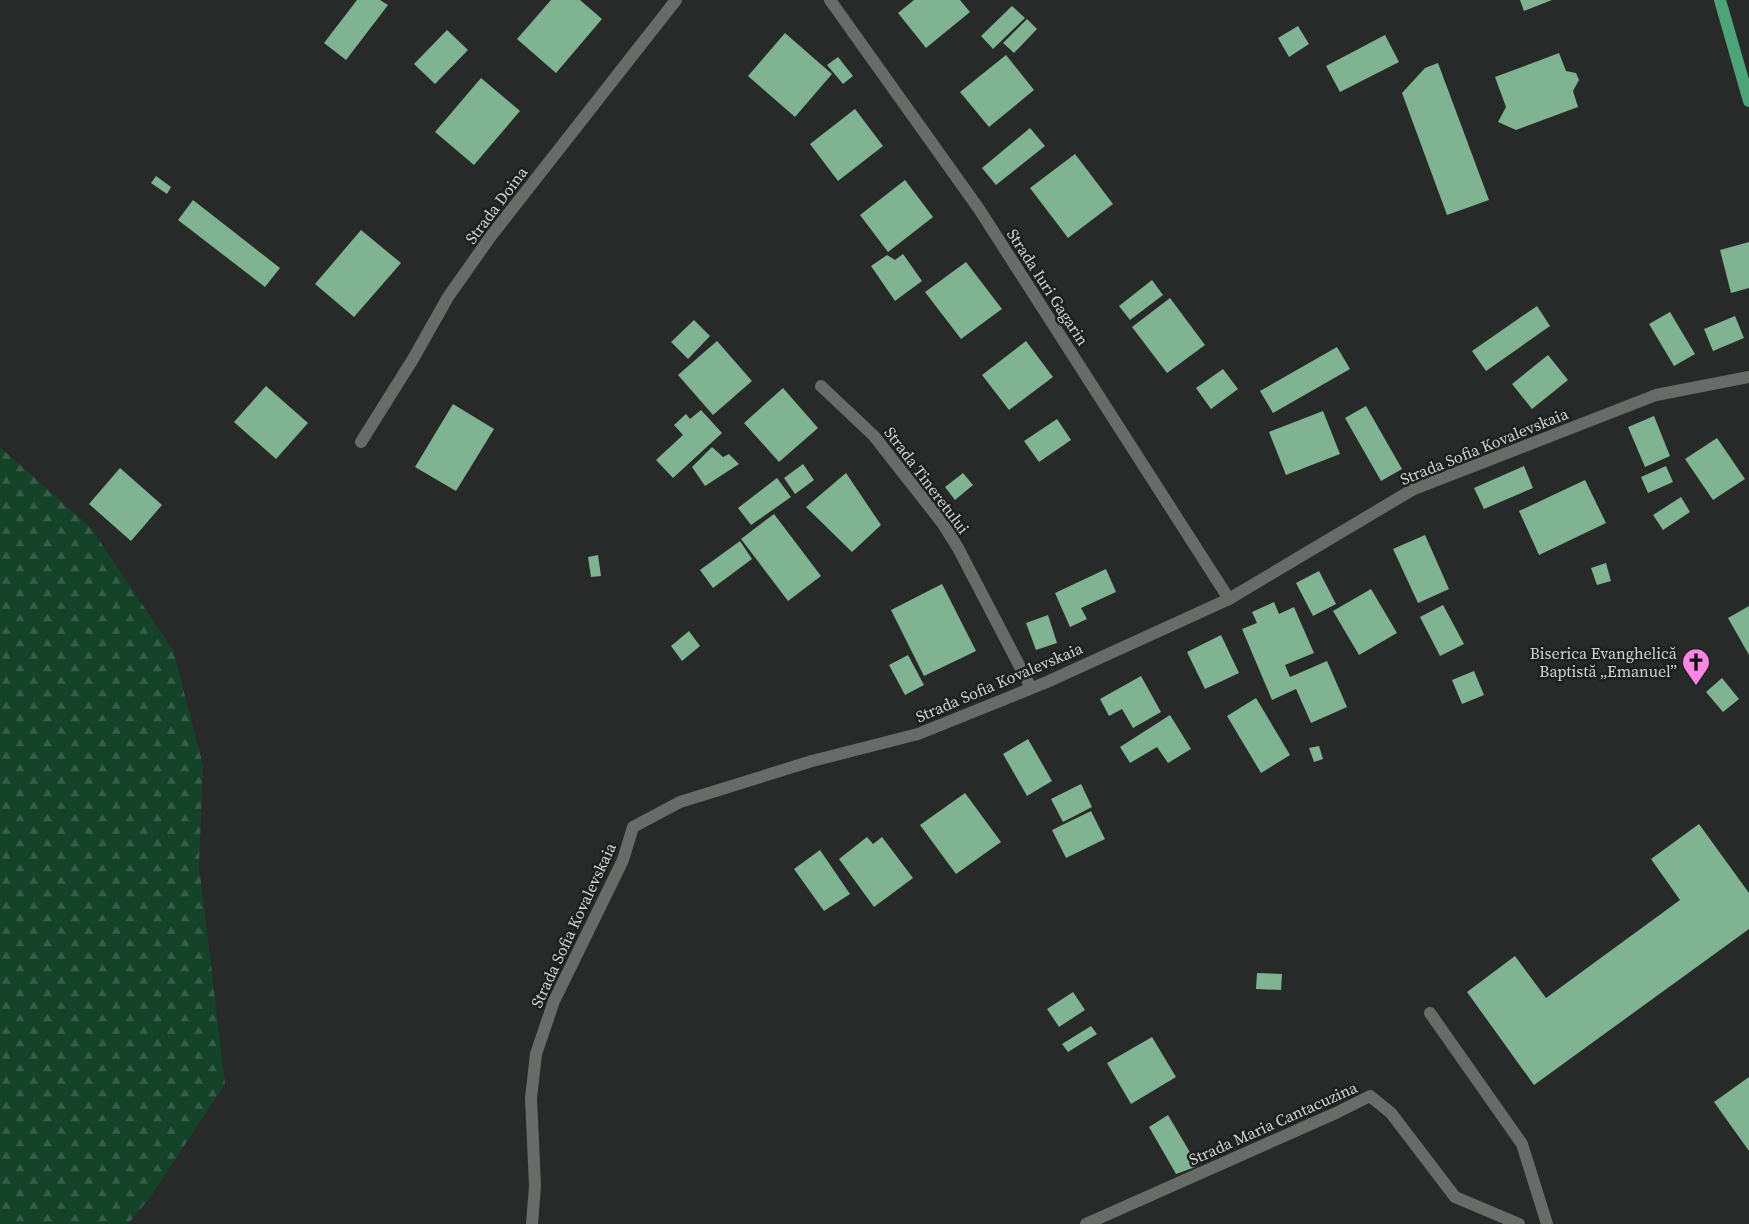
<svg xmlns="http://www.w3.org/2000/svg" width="1749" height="1224" viewBox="0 0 1749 1224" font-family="'Source Serif 4',serif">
  <defs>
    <pattern id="forest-firs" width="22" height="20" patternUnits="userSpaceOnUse" patternTransform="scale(1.25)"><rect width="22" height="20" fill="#14432a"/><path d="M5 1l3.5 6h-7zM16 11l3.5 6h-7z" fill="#355d48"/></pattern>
  </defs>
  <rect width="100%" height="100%" fill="#272a28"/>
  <!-- forest -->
  <polygon fill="url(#forest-firs)" points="0,447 91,528 173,650 203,765 199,865 225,1084 151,1196 128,1224 0,1224"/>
  <!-- building -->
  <g fill="#7fb392">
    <polygon points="357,0 380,0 388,5 346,60 324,43"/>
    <polygon points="551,0 580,0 602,19 556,73 517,39"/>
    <polygon points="914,0 960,0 970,12 926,48 898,13"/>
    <polygon points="1520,0 1552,0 1524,11"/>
    <polygon points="1012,6 1025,18 993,49 981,36"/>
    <polygon points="1027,19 1037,29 1014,53 1003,43"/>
    <polygon points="1298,26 1309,44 1289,57 1278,38"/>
    <polygon points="447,30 468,50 435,84 414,64"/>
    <polygon points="785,33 832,74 795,117 748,76"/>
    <polygon points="1385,35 1399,62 1340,92 1326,66"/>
    <polygon points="1559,53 1566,71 1576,73 1579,80 1573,91 1578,107 1516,130 1498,122 1506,107 1495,77"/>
    <polygon points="1006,55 1034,90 989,127 960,92"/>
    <polygon points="838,57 853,76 843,84 827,65"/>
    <polygon points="1438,63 1489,200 1447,215 1402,93 1425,68"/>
    <polygon points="481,78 520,111 474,165 435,132"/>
    <polygon points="855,109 883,146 838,181 810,144"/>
    <polygon points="1030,128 1045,146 996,185 982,168"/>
    <polygon points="1075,154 1113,204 1068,238 1030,188"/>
    <polygon points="156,176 171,187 167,194 151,183"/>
    <polygon points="905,180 933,217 888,252 860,215"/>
    <polygon points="193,200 280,268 265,287 178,220"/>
    <polygon points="361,230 401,263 354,317 315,284"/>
    <polygon points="1749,242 1749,288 1731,293 1720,250"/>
    <polygon points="903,254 922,281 895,301 871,266 887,255 895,260"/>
    <polygon points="966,262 1002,309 961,339 925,292"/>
    <polygon points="1152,280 1163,295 1130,320 1119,306"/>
    <polygon points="1170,298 1205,345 1167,373 1132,327"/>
    <polygon points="1537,306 1550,326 1486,371 1472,351"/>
    <polygon points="1670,312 1695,354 1674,366 1649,324"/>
    <polygon points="1735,316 1744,338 1713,351 1704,329"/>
    <polygon points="694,320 710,336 688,359 671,342"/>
    <polygon points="717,341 752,381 713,415 678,375"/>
    <polygon points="1026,341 1053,377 1009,410 982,375"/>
    <polygon points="1337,347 1350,369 1273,413 1260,391"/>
    <polygon points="1548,355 1568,380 1532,409 1512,384"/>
    <polygon points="1223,369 1238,389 1211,409 1196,388"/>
    <polygon points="266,386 308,423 276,459 234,422"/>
    <polygon points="783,388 818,428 779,462 744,423"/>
    <polygon points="453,404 494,429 456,491 415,467"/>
    <polygon points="1366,406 1402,469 1381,481 1345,418"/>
    <polygon points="701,410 722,433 673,478 656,460 683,435 674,425 686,414 690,419"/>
    <polygon points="1323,411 1340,454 1286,475 1269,432"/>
    <polygon points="1654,416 1670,456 1645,467 1628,427"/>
    <polygon points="1057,419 1071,440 1039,462 1024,441"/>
    <polygon points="1717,438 1745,479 1713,500 1685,459"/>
    <polygon points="712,447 723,457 729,454 739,464 705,486 692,467"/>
    <polygon points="803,464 814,480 795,494 784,478"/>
    <polygon points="1524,466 1533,488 1484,509 1474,488"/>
    <polygon points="1666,466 1673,482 1648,493 1641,477"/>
    <polygon points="120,468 162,505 131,541 89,504"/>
    <polygon points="846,473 881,525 852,552 806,507"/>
    <polygon points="963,473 973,485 955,500 945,487"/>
    <polygon points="777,478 791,497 751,525 738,508"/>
    <polygon points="1585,480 1606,523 1539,555 1519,511"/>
    <polygon points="1681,497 1690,512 1663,530 1653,515"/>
    <polygon points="774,514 821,576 788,601 741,539"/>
    <polygon points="1425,535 1449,589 1418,603 1393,549"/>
    <polygon points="740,541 752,559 713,588 700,570"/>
    <polygon points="598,555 601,576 591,577 588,557"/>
    <polygon points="1606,563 1611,581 1597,585 1591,568"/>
    <polygon points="1106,569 1116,592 1081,608 1087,619 1070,627 1055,593"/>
    <polygon points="1319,571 1336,604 1313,616 1296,583"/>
    <polygon points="942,584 976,651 924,676 891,610"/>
    <polygon points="1371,589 1397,633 1359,655 1333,611"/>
    <polygon points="1274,602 1279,614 1294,607 1314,653 1285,665 1290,677 1327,661 1347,707 1311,723 1296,689 1272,700 1242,629 1257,623 1252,612"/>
    <polygon points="1443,605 1464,644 1440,656 1420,617"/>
    <polygon points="1749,606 1749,655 1728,618"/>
    <polygon points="1048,615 1057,643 1036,650 1026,623"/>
    <polygon points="689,631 700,646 682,661 671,646"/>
    <polygon points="1221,635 1239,673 1205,689 1187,652"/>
    <polygon points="908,655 924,685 905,695 889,665"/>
    <polygon points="1474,671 1484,695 1462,704 1452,680"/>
    <polygon points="1141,676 1161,712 1133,728 1122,709 1109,716 1100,699"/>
    <polygon points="1722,678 1739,699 1723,712 1706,692"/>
    <polygon points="1256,698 1290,755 1261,773 1227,716"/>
    <polygon points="1170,715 1191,749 1168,763 1157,747 1130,763 1120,747"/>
    <polygon points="1028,739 1052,781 1027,796 1003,754"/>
    <polygon points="1319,746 1323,759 1314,762 1309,748"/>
    <polygon points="1081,784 1092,807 1063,822 1051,799"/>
    <polygon points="965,793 1001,842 956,874 920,825"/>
    <polygon points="1091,811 1105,839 1066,858 1052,830"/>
    <polygon points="1699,824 1749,893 1749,929 1534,1085 1467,992 1515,956 1546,998 1680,900 1651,859"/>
    <polygon points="867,837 873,844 882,837 913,878 874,907 839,859"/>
    <polygon points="820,850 850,894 824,911 794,869"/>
    <polygon points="1257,973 1282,974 1281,990 1256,989"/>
    <polygon points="1073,992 1085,1010 1059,1027 1047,1009"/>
    <polygon points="1091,1026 1097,1034 1068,1052 1062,1044"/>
    <polygon points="1152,1037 1176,1077 1131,1104 1107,1063"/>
    <polygon points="1749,1077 1749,1151 1714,1102"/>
    <polygon points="1168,1115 1198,1166 1176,1174 1149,1127"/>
  </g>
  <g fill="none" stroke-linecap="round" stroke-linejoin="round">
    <!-- lane -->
    <g stroke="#686c69" stroke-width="12">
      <polyline points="1430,1013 1522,1144 1547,1224"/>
      <polyline points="1086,1224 1336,1113 1370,1096 1391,1113 1455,1197 1519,1224"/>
    </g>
    <!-- street -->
    <g stroke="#686c69" stroke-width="12">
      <polyline points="830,0 979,209 1229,599"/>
      <polyline points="821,386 874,436 943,524 958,548 1031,688"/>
      <polyline points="361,442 413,359 448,297 491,236 676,0"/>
      <polyline points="532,1224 535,1186 531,1098 536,1054 554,1001 623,860 633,827 680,802 812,761 918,734 1047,682 1229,599 1412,490 1656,395 1749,377"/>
    </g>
    <!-- primary -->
    <polyline stroke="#4ca478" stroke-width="12" points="1720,0 1749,101"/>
  </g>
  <!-- icons -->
  <defs>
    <g id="church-pin" transform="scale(1.4375)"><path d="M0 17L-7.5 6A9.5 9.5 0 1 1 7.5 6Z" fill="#fd86e2" stroke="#1d201e"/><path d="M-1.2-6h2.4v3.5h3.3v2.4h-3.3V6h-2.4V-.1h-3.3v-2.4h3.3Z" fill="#111"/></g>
  </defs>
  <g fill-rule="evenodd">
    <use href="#church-pin" x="1696" y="662"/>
  </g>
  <g text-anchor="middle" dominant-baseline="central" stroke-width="5" stroke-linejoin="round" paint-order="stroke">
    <!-- street labels -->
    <g font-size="16" fill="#d1d3d2" stroke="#1d201e">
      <text transform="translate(496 205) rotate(-53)">Strada Doina</text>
      <text transform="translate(1048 287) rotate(57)">Strada Iuri Gagarin</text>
      <text transform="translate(1484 446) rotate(-22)">Strada Sofia Kovalevskaia</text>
      <text transform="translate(927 480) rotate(53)">Strada Tineretului</text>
      <text transform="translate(999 682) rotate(-23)">Strada Sofia Kovalevskaia</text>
      <text transform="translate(573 925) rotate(-65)">Strada Sofia Kovalevskaia</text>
      <text transform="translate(1273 1123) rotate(-24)">Strada Maria Cantacuzina</text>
    </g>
    <!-- poi labels -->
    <g font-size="16" fill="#d1d3d2" stroke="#1d201e" text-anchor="end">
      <text x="1677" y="653">Biserica Evanghelică<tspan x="1677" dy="18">Baptistă „Emanuel”</tspan></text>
    </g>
  </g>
</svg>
